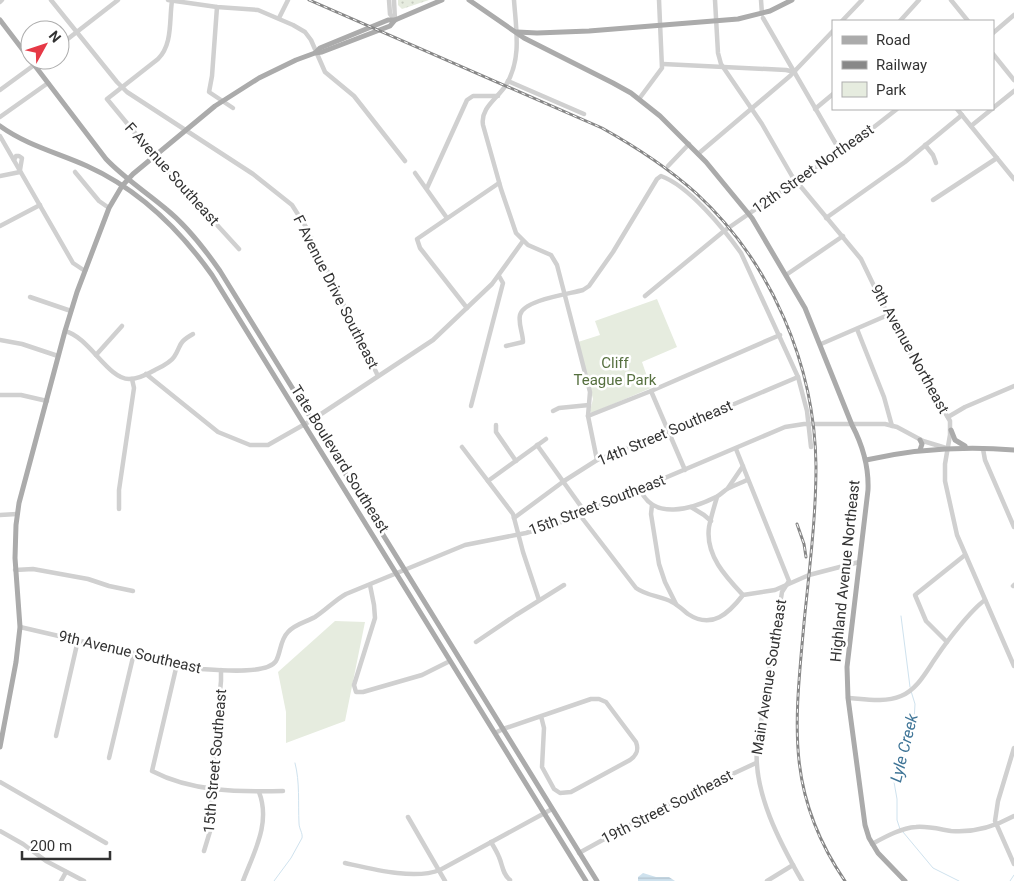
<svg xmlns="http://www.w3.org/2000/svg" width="1014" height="881" viewBox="0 0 1014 881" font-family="Roboto,sans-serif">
  <defs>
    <pattern id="grass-dots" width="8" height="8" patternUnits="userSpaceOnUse" patternTransform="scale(1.25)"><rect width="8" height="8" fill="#e6ecdf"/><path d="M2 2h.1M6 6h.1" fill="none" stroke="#c6cbc0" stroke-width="1.8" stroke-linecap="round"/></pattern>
    <pattern id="water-rules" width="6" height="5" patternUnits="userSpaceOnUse" patternTransform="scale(1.25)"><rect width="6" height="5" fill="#cfe2ee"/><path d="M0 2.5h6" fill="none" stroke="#b2c2cd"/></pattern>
  </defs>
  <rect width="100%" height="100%" fill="#fff"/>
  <!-- grass -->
  <polygon fill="url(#grass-dots)" points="398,0 429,0 402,9 398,5"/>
  <!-- green -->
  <g fill="#e6ecdf">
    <polygon points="657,299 677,347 642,362 651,388 592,413 590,411 593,399 578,342 600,335 595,321"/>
    <polygon points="335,621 365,622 345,721 286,743 286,712 278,672"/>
  </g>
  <!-- water -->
  <polygon fill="url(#water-rules)" points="643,873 656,877 669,877 675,881 638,881 638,877"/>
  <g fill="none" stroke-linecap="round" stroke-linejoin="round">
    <!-- stream -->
    <g stroke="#cfe2ee" stroke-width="1">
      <polyline points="901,616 910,687"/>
      <polyline points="900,829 897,820 897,799 894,782 902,767 906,744 914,721 915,704 911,691"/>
      <polyline points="903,832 933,868 959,881"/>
      <path d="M274,881L291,858L302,838C303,833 299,829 299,823C298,803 300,782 295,763"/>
      <polyline points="1010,881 1014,875"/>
    </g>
    <!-- minor -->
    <g stroke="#d0d0d0" stroke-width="4.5">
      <polyline points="51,0 117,82 127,92 253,174 292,205 306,227 378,376"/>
      <polyline points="168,0 217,7 258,10 293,25 305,32 311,40 325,72 354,96 405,161"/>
      <polyline points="389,0 390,14 395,20"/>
      <polyline points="394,0 395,20"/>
      <path d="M514,0C516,29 522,59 506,85C498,98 480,108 483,125L501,189L516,233L528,245L551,255L557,265L590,392L588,416L597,460"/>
      <polyline points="715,0 718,53 721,64 762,124 792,176 861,259 888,315 950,421 950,435 945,464 945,481 957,535 1014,666"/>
      <polyline points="761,0 762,14"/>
      <polyline points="951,0 968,21"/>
      <path d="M172,1C169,20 173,44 158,59L107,99L154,156L239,249"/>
      <polyline points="0,2 2,0"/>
      <polyline points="217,7 212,76 209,92 233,108"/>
      <polyline points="279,18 288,0"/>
      <polyline points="763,18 840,151"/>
      <polyline points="842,21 862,0"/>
      <polyline points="900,21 919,0"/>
      <polyline points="993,33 1014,15"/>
      <polyline points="60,45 118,0"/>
      <polyline points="993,54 1014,80"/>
      <polyline points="663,64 786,70 795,72"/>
      <polyline points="508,81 584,114"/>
      <polyline points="0,90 41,60"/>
      <polyline points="639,99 662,68 659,0"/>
      <polyline points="993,108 1014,91"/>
      <polyline points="815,109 833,94"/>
      <polyline points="957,109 1014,179"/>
      <polyline points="0,117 48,83"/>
      <polyline points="971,126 992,109"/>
      <polyline points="0,136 73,263 85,271"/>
      <polyline points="925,145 933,155 936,163"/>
      <polyline points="698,154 790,76 833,31"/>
      <polyline points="14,160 16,156 19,156 22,158 20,170"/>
      <polyline points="668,166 689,144"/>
      <polyline points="75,172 99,201 109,208"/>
      <polyline points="415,173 447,218"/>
      <polyline points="0,176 20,172"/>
      <polyline points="427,188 467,100 473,96 498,96"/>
      <polyline points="933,200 997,158"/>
      <polyline points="826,218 905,162 962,115"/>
      <polyline points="0,226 40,205"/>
      <polyline points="786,275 843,236"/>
      <polyline points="645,296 724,231 874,127 897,109"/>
      <polyline points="30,297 71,311"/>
      <polyline points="467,308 420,248 417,239 499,183"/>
      <polyline points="857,329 884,397 892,426"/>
      <path d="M65,331C89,337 108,379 129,379C137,379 148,374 155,370C161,367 170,363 174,357C182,345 177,343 193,334"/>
      <polyline points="0,340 22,344 58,356"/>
      <polyline points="821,344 888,315"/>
      <path d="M506,346L523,342C523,333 518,324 520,315C523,300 569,294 583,290L589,286L613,252L657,179L661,176C689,186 724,229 741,253L798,377L807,411L811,447"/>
      <polyline points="96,355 122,326"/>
      <polyline points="146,374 218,432 250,445 268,445 312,420 433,340 492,284 523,241"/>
      <polyline points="651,391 685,470"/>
      <polyline points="0,395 21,395 47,401"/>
      <polyline points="471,406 503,283 499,276"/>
      <polyline points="553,411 559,408 589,405"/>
      <polyline points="588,416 651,391 780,335"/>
      <polyline points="948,417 965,407 1014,386"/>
      <polyline points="496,425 496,432 516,461"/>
      <polyline points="537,445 585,512"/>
      <polyline points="462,447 513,514 523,552 539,600"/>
      <path d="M736,449L789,581L782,592L757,747C753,792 780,843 802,881"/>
      <polyline points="983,449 985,460 1014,527"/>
      <polyline points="488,481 546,439"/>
      <polyline points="728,488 743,466"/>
      <path d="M640,489C653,521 692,509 716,497C721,495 724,490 729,488C735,485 741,483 747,480"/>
      <path d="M717,497C714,507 711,517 709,527C705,555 726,577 743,595"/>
      <polyline points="652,505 651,514 659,564 665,582 676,604"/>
      <polyline points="691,507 704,515 711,521"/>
      <polyline points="119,509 119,490 134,388 132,379"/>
      <path d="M579,514L636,588C647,596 661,596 672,602C678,605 683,610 688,614C712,630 729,613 743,595L775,590L809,575L859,562"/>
      <polyline points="0,515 17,514"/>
      <polyline points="514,518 564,481 597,460 647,441 798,377"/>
      <polyline points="15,570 33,569 88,579 109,586 133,591"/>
      <polyline points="370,585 374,605 375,618 354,685 356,692 363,692 422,675 450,661"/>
      <polyline points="1013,586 1014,585"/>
      <path d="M20,627L201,669C216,670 267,675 276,661C281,652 280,640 288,632C295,624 306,622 315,617C326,610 335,600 346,594L465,545L526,533L561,522L785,427L804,424H885L897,427L923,441L946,448"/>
      <polyline points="476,642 516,615 564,585"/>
      <polyline points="947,642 926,621 915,595 965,555"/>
      <path d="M177,664L152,771C192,792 239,792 283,791"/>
      <path d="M848,698C864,699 885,703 901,696C918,689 927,670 937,656C947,641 971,610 985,600"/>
      <path d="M495,733L503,729L591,699H599L606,702L636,742C639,750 637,755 630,760L571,792L560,793L554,789L542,767L544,728L541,716"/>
      <polyline points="56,736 78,640"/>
      <polyline points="1014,748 998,801 995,821 1014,864"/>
      <polyline points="109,758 134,653"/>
      <polyline points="0,782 106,843"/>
      <polyline points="408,817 445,881"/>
      <polyline points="0,831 23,844 46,861 84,881"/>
      <path d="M491,842C494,847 497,852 499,857C503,866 502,873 510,880"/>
      <path d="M872,844C885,837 901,828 916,827C927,826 939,829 951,831C974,833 994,827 1014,816"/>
      <polyline points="204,851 211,828 212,775 221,681 221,670"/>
      <polyline points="579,853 666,805 756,763"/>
      <path d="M345,863C372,869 414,880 440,870L552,809"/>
      <polyline points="61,881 66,872"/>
      <path d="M243,881C254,852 271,823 259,792"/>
      <polyline points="767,881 793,865"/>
    </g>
    <!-- major -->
    <g stroke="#ababab" stroke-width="5">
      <path d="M469,0L524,38L613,83L631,93L660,116L706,162L752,218L805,308L852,425C863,446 869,466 868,490L847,667L848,698L865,825L869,838L878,853L905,881"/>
      <path d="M0,20L106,159C124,178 146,192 166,209C187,226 204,248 220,271L597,881"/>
      <polyline points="517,32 537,33 589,31 738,19 770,11 792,0"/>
      <polyline points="316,52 320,48 388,20 395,20"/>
      <path d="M0,126C26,145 58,153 87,166C138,189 180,230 212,275L586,881"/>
      <polyline points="951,430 955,440 965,446"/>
      <polyline points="920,450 922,444 920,440"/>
      <path d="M866,460C915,449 964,446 1014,450"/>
      <polyline points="0,747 16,662 20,627 15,558 16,525 19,503 65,331 77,292 109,208 122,186 133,174 215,106 259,78 296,60 315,53 322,52 390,26 395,20 442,0"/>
    </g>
    <!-- rail casing -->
    <g stroke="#888" stroke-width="3">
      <g id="rail">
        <path d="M309,0L602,128C636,147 667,167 696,193C771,262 815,365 816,466C816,519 809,572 804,623C795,724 785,793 845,881"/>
        <polyline points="797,524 804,544 806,557"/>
      </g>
    </g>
    <!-- rail -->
    <use href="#rail" stroke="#fff" stroke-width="1" stroke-dasharray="4" stroke-linecap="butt"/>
  </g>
  <g text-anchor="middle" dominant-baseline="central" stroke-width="5" stroke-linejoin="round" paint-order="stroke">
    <!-- street labels -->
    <g font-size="15" fill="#333" stroke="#fff">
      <text transform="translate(813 169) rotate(-35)">12th Street Northeast</text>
      <text transform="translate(172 174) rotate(48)">F Avenue Southeast</text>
      <text transform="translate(336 292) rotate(63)">F Avenue Drive Southeast</text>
      <text transform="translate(910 349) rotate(61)">9th Avenue Northeast</text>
      <text transform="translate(665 433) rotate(-23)">14th Street Southeast</text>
      <text transform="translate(340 459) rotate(58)">Tate Boulevard Southeast</text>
      <text transform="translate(597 505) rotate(-21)">15th Street Southeast</text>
      <text transform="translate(845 571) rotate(-84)">Highland Avenue Northeast</text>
      <text transform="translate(130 652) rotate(13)">9th Avenue Southeast</text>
      <text transform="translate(769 677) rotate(-81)">Main Avenue Southeast</text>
      <text transform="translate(215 761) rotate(-85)">15th Street Southeast</text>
      <text transform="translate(667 807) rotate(-27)">19th Street Southeast</text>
    </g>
    <!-- park labels -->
    <g font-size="15" fill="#56703f" stroke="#fff">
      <text x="615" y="363">Cliff<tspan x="615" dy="17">Teague Park</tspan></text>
    </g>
    <!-- water labels -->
    <g font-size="16" font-style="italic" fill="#3f7597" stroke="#fff">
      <text transform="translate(904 748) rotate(-76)">Lyle Creek</text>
    </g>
  </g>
  <!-- legend -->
  <rect x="832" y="20" width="162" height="90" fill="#ffffff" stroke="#adadad"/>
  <rect x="842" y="36" width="25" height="8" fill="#ababab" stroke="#adadad"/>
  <text x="876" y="45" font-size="15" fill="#333333">Road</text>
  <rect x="842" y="61" width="25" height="8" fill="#888888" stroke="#adadad"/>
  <text x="876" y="70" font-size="15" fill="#333333">Railway</text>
  <rect x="842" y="82" width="25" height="15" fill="#e6ecdf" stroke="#adadad"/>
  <text x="876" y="95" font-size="15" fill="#333333">Park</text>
  <!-- north arrow -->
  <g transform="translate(45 45) rotate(50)"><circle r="24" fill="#ffffff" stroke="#adadad"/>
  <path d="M0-4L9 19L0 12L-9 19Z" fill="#e63946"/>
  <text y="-8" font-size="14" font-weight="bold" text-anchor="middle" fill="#333333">N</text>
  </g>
  <!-- scale -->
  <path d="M22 851v8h88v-8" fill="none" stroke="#333333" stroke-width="2.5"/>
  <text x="30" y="851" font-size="15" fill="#333333" stroke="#ffffff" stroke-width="4" paint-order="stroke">200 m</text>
</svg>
